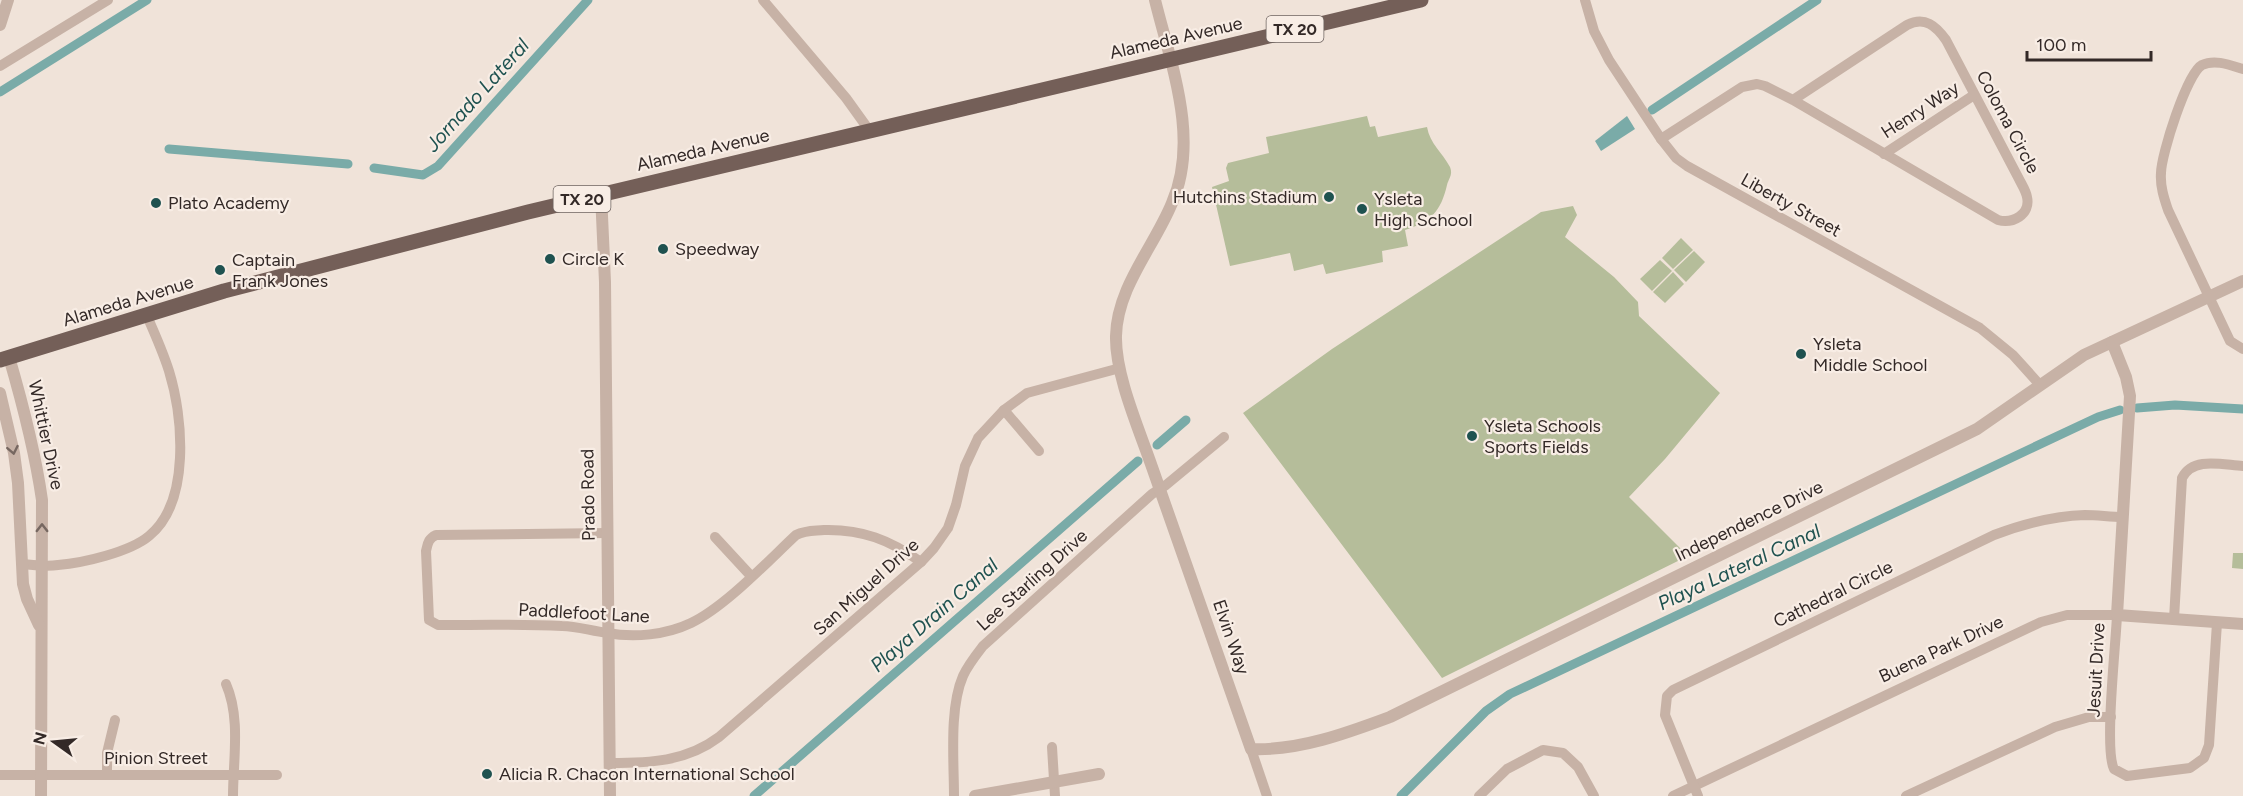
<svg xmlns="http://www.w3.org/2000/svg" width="2243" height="796" viewBox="0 0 2243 796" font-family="Figtree,sans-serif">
  <rect width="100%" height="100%" fill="#f0e3d9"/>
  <!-- green -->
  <g fill="#b5bd9a">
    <path d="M1367,116L1370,127L1375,126L1378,137L1427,127C1430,144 1442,152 1450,167C1453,175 1449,178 1447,185C1441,211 1431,222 1405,230L1408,246L1382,251L1383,262L1326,274L1323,264L1294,271L1290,253L1230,266L1212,187L1229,181L1226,168L1228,163L1269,153L1266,137Z"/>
    <polygon points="1573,206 1577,215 1565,237 1614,277 1638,302 1639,316 1720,393 1665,459 1629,497 1688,556 1442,678 1243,413 1332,349 1541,212"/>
    <polygon points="1681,238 1693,250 1673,269 1662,258"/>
    <polygon points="1694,251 1705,262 1686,282 1674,270"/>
    <polygon points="1660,260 1672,271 1652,291 1640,279"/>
    <polygon points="1673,272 1684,284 1665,303 1653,292"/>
    <polygon points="2233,553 2243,553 2243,569 2232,568"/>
  </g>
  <!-- water -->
  <polygon fill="#7aaba8" points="1627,116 1635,129 1601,151 1595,141"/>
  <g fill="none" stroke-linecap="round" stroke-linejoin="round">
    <!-- canal -->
    <g stroke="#7aaba8" stroke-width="9">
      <polyline points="0,92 147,0"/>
      <polyline points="1652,110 1817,0"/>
      <polyline points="169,149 348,164"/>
      <polyline points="374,168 423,175 438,166 588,0"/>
      <polyline points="2137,408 2175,405 2243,409"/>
      <polyline points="1157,445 1186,420"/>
      <polyline points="754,796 1138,461"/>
      <polyline points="1401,796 1486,711 1510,694 2098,417 2120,410"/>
    </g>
    <!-- minor -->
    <g stroke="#c7b2a6" stroke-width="10">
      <polyline points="763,0 846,98 869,130"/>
      <polyline points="1585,0 1594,31 1609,60 1661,139 1676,158 1687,166 1980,328 2013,355 2040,385"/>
      <polyline points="0,66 108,0"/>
      <path d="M2243,69C2230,65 2215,59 2202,65C2187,73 2161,155 2161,173C2160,186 2164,198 2168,210L2230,341L2243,349"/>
      <path d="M1661,139L1742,87L1757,84L1765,86L1793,100L1998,220C2012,224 2031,215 2027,197C2026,191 2022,185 2019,179L1946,40C1936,26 1925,16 1907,25L1793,100"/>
      <polyline points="1884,154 1974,95"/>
      <polyline points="1004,410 1039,451"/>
      <path d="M607,533L436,535C428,539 428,543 426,551L429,620L438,625C479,625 521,624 562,626C577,626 591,631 607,633C634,638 666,635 691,623C725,607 768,561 796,535C806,530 813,531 824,530C862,529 890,540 921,562"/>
      <polyline points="715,537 751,576"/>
      <path d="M22,564C33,565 46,567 58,565C83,563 130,552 149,536C191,502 183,417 169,371C163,352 155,334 147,316"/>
      <path d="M2174,619L2182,478C2193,456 2223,465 2243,466"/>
      <path d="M226,684C241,718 233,760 233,796"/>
      <polyline points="1052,747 1055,796"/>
      <polyline points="1251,749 1267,796"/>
      <path d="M610,763C649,763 686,762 719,737L921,562L934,548L948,528L956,505L965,466L978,438L1004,410L1027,393L1120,368"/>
      <polyline points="107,774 107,753 115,720"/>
      <polyline points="0,775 277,775"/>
      <path d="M954,796C954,762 949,708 963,676C968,665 976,655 983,646L1152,494L1166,485L1224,437"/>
      <polyline points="1479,796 1507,769 1543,750 1563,753 1578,767 1594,796"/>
      <path d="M1673,796L2041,622L2067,615H2117C2116,643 2104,750 2114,769L2127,776L2190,768L2204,758L2209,745L2217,623"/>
      <path d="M1698,796L1665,715L1667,696L1673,690L1994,535C2023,524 2054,516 2085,515C2098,515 2110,517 2123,517"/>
      <polyline points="1906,796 2055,727 2089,717 2111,717"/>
    </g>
    <!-- tertiary -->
    <g stroke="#c7b2a6" stroke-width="12">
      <path d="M1155,0C1171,65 1200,139 1172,203C1154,247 1117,287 1116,336C1115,375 1139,429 1152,467C1185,561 1218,655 1251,749C1299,751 1347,733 1390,717L1977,429L2084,355L2243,281"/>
      <polyline points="0,25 8,0"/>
      <polyline points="601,194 605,282 610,796"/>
      <polyline points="2112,342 2126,377 2130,396 2117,615 2243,624"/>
      <path d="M9,357C23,405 35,451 42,500L41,796"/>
      <polyline points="0,393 14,453 18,483 23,584 27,599 39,625"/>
      <polyline points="975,796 1099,774"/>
    </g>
    <!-- primary -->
    <polyline stroke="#745f58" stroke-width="15" points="0,360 224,291 528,212 1421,0"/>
  </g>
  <!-- one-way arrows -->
  <defs><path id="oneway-chevron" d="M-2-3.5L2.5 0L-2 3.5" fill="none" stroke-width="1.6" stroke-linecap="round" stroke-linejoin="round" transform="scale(1.5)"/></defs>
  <g stroke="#766760">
    <use href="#oneway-chevron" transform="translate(13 450) rotate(79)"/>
    <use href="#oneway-chevron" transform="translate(42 528) rotate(-90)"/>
  </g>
  <!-- markers -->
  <g fill="#1f5250" stroke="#f8ede5" stroke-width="2">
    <circle cx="1329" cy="197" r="6"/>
    <circle cx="156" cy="203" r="6"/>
    <circle cx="1362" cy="209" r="6"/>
    <circle cx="663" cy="249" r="6"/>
    <circle cx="550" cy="259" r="6"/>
    <circle cx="220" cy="270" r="6"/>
    <circle cx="1801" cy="354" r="6"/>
    <circle cx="1472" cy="436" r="6"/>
    <circle cx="487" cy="774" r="6"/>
  </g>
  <g text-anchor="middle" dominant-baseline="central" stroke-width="4.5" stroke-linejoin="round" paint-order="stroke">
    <!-- shield labels -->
    <g fill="#f8ede5" stroke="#6e6460" stroke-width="1.5">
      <rect x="1266.5" y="16" width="57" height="26" rx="4.5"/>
      <rect x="553.5" y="186" width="57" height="26" rx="4.5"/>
    </g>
    <g font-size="16" font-weight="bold" fill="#332927">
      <text x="1295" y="29">TX 20</text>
      <text x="582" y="199">TX 20</text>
    </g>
    <!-- street labels -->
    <g font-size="18" fill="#332927" stroke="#f8ede5">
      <text transform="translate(1176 38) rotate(-13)">Alameda Avenue</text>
      <text transform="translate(1920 110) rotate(-33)">Henry Way</text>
      <text transform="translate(2008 122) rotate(62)">Coloma Circle</text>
      <text transform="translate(703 150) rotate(-13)">Alameda Avenue</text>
      <text transform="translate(1791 205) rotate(29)">Liberty Street</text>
      <text transform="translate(128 301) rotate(-17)">Alameda Avenue</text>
      <text transform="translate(46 435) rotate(78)">Whittier Drive</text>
      <text transform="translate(588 495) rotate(-91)">Prado Road</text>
      <text transform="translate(1749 521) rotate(-26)">Independence Drive</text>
      <text transform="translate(1032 580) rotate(-42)">Lee Starling Drive</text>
      <text transform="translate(866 587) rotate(-42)">San Miguel Drive</text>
      <text transform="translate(1833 594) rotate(-26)">Cathedral Circle</text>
      <text transform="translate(584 613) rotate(3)">Paddlefoot Lane</text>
      <text transform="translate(1231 637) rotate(71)">Elvin Way</text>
      <text transform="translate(1941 649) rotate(-25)">Buena Park Drive</text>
      <text transform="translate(2096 670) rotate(-87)">Jesuit Drive</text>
      <text x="156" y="758">Pinion Street</text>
    </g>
    <!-- poi labels -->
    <g font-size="18" fill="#332927" stroke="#f8ede5" text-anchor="start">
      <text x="1317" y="197" text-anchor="end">Hutchins Stadium</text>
      <text x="1374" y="199">Ysleta<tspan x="1374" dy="21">High School</tspan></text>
      <text x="168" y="203">Plato Academy</text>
      <text x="675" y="249">Speedway</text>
      <text x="562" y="259">Circle K</text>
      <text x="232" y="260">Captain<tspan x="232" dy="21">Frank Jones</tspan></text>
      <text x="1813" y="344">Ysleta<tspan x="1813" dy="21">Middle School</tspan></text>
      <text x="1484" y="426">Ysleta Schools<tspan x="1484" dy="21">Sports Fields</tspan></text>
      <text x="499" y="774">Alicia R. Chacon International School</text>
    </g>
    <!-- water labels -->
    <g font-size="20" font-style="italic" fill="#1f5250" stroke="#f8ede5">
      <text transform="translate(477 95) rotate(-48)">Jornado Lateral</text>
      <text transform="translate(1739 567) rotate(-25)">Playa Lateral Canal</text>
      <text transform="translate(934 615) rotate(-41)">Playa Drain Canal</text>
    </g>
  </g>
  <!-- north arrow -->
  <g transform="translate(54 742) rotate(285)" stroke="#f8ede5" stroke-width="4.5" paint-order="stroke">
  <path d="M0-4.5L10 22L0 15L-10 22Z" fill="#332927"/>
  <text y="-9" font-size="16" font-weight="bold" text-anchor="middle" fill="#332927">N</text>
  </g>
  <!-- scale -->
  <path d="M2027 51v9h124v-9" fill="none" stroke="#332927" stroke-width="3"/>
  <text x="2036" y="51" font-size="18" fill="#332927" stroke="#f8ede5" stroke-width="4.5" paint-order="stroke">100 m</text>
</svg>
